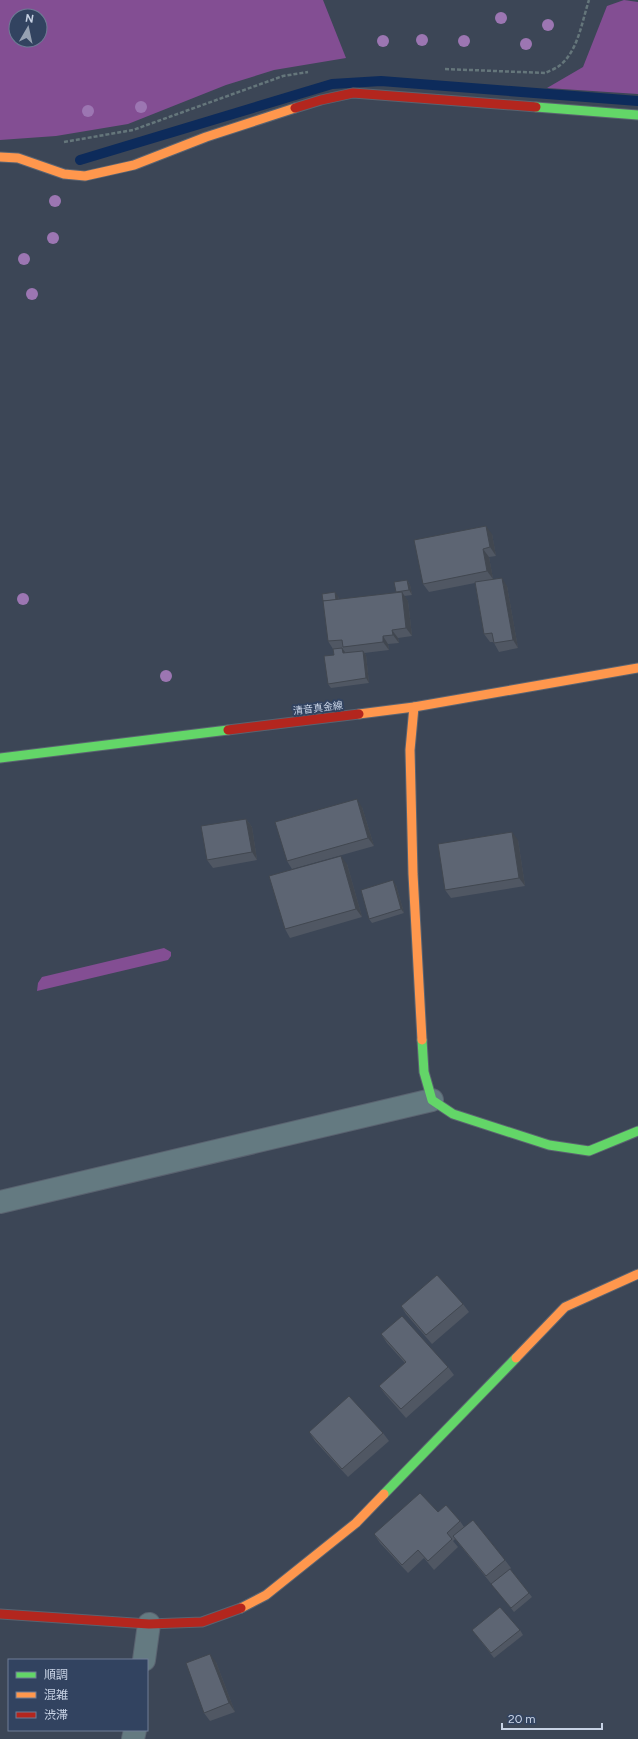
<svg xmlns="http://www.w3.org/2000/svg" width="638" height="1739" viewBox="0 0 638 1739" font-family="Figtree,'Noto Sans JP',sans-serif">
  <rect width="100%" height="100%" fill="#3c4656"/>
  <!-- green -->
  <g fill="#834e93" fill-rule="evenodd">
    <path d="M0,0H323L346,58L274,70L226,85L128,124L56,136L0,140ZM16,16H40V40H16Z"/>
    <polygon points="624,0 638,2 638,94 547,88 583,67 607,6"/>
    <polygon points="164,948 171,952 171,956 168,960 37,991 38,983 42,977"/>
  </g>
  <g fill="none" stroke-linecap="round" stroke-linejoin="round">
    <!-- stream -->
    <polyline stroke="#0d2b5b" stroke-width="10" points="80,160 332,84 381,81 638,101"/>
    <!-- street casing -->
    <g stroke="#5a6370" stroke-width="24">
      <g id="street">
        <polyline points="0,1202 432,1100"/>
        <polyline points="144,1660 149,1624"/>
        <polyline points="133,1739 135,1730"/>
      </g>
    </g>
    <!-- fast casing -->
    <g stroke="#5a6370" stroke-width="11">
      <g id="fast">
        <polyline points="536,107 638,115"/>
        <polyline points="0,758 228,730"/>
        <polyline points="422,1040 424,1072 432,1100 453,1114 549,1145 589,1151 638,1131"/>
        <polyline points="384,1494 516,1358"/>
      </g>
    </g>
    <!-- slow casing -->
    <g stroke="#5a6370" stroke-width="11">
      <g id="slow">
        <polyline points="0,157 18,158 64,174 85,176 134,165 206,137 295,108"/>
        <polyline points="414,707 410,750 413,874 422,1040"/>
        <polyline points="359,714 414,707 638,668"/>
        <polyline points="516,1358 565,1307 638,1274"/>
        <polyline points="241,1608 266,1595 356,1523 384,1494"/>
      </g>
    </g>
    <!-- jam casing -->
    <g stroke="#5a6370" stroke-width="11">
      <g id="jam">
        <polyline points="295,108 321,100 353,93 536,107"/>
        <polyline points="228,730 359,714"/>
        <polyline points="0,1614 149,1624 202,1622 241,1608"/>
      </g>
    </g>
    <!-- path -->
    <g stroke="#65767b" stroke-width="2.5" stroke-dasharray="4 2" stroke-linecap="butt">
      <path d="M445,69L545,73C549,71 555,69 559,66C578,52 582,21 589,0"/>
      <polyline points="64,142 133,130 283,76 308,72"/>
    </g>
    <!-- street -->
    <use href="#street" stroke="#647a81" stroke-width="22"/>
    <!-- fast -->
    <use href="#fast" stroke="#63d668" stroke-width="9"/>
    <!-- slow -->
    <use href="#slow" stroke="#ff974d" stroke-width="9"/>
    <!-- jam -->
    <use href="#jam" stroke="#b3261e" stroke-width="9"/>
  </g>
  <!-- trees -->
  <g fill="#9c76b2">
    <circle cx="501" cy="18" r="6"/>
    <circle cx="548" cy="25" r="6"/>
    <circle cx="422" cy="40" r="6"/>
    <circle cx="383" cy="41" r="6"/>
    <circle cx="464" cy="41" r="6"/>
    <circle cx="526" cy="44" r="6"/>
    <circle cx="141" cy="107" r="6"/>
    <circle cx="88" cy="111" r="6"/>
    <circle cx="55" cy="201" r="6"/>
    <circle cx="53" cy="238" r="6"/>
    <circle cx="24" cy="259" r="6"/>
    <circle cx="32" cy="294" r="6"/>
    <circle cx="23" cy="599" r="6"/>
    <circle cx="166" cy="676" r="6"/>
  </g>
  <!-- wall -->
  <g fill="#505763">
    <polygon points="492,534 496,556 489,557 493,579 507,586 518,648 499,652 494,643 493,642 490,642 484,634 475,583 429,592 423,584"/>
    <polygon points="407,580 410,585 412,595 404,596 408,601 412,636 398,638 399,643 388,644 389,650 364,653 366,655 369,683 331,688 328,684 334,655 333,649 328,641 338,596 339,600 396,593 396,592"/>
    <polygon points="362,807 374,846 292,869 287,861"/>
    <polygon points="246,819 252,827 257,860 213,868 207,860"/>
    <polygon points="518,840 525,886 451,898 445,890"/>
    <polygon points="347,864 362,917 290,938 285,929"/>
    <polygon points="396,885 404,913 372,923 369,919"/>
    <polygon points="463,1304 469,1312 432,1344 406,1314 401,1306"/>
    <polygon points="381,1334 448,1367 454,1375 406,1418 385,1394 379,1386 405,1363 387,1343"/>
    <polygon points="309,1432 383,1433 389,1441 348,1477 315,1441"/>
    <polygon points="438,1512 460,1521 464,1527 505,1560 511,1568 510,1569 532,1597 514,1612 455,1539 453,1541 458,1547 434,1570 424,1558 408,1573 380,1543 374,1534"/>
    <polygon points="472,1630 520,1630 523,1635 494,1658"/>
    <polygon points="216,1662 235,1712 210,1721 204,1713"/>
  </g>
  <!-- shaded-wall -->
  <g fill="#414750">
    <polygon points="486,526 492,534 496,556 490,547"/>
    <polygon points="483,549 489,557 493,579 487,571"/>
    <polygon points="502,578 507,586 518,648 513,640"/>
    <polygon points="407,580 410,585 412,595 409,590"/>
    <polygon points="335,592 338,596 340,606 336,602"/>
    <polygon points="402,592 408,601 412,636 406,628"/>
    <polygon points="392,630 398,638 399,643 393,635"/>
    <polygon points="383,636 388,644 389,650 383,642"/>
    <polygon points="342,648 345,652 346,658 343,653"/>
    <polygon points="363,651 366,655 369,683 366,678"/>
    <polygon points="357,799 362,807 374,846 368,838"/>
    <polygon points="246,819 252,827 257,860 252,852"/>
    <polygon points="512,832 518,840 525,886 519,878"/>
    <polygon points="341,856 347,864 362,917 356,909"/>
    <polygon points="393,880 396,885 404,913 401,909"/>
    <polygon points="210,1654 216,1662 235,1712 229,1703"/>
  </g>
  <!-- building -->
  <g fill="#5d6573" stroke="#414750">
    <polygon points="486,526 490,547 483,549 487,571 423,584 414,540"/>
    <polygon points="502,578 513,640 494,643 492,633 484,634 475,582"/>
    <polygon points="407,580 409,590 396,592 394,582"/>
    <polygon points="335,592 336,600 323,601 322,594"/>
    <polygon points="402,592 406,628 392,630 393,635 383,636 383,642 343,647 342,640 328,641 323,601"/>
    <polygon points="342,648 343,653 363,651 366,678 328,684 324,656 334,655 333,649"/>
    <polygon points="357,799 368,838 287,861 275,822"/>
    <polygon points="246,819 252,852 207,860 201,826"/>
    <polygon points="512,832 519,878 445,890 438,844"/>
    <polygon points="341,856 356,909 285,929 269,876"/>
    <polygon points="393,880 401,909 369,919 361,890"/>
    <polygon points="437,1275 463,1304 426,1335 401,1306"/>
    <polygon points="402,1316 448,1367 401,1409 379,1386 406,1362 381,1334"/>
    <polygon points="349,1396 383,1433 342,1469 309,1432"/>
    <polygon points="420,1493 438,1512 446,1505 460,1521 447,1533 452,1539 428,1561 418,1550 402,1565 374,1534"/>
    <polygon points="473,1520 505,1560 486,1576 453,1536"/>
    <polygon points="510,1569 529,1593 511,1608 491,1584"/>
    <polygon points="500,1607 520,1630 491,1653 472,1630"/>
    <polygon points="210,1654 229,1703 204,1713 186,1663"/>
  </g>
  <g text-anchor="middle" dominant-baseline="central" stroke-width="4" stroke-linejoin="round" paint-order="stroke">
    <!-- street labels -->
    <g font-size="10" fill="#c7d2e4" stroke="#324360">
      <text transform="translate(318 708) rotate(-7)">清音真金線</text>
    </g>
  </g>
  <!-- legend -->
  <rect x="8" y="1659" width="140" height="72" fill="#324360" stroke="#6e7c95"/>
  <rect x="16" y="1672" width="20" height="6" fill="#63d668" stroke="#6e7c95"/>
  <text x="44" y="1679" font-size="12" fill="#c7d2e4">順調</text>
  <rect x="16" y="1692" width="20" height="6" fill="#ff974d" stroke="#6e7c95"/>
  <text x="44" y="1699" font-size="12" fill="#c7d2e4">混雑</text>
  <rect x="16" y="1712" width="20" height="6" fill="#b3261e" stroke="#6e7c95"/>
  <text x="44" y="1719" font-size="12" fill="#c7d2e4">渋滞</text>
  <!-- north arrow -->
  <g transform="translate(28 28) rotate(9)"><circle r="19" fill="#324360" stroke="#6e7c95"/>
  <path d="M0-3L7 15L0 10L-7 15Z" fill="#96a1b2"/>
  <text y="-6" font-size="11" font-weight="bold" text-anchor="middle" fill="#c7d2e4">N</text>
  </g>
  <!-- scale -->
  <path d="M502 1723v6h100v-6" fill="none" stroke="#c7d2e4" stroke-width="2"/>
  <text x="508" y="1723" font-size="12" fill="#c7d2e4" stroke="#324360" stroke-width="3" paint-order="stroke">20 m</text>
</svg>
